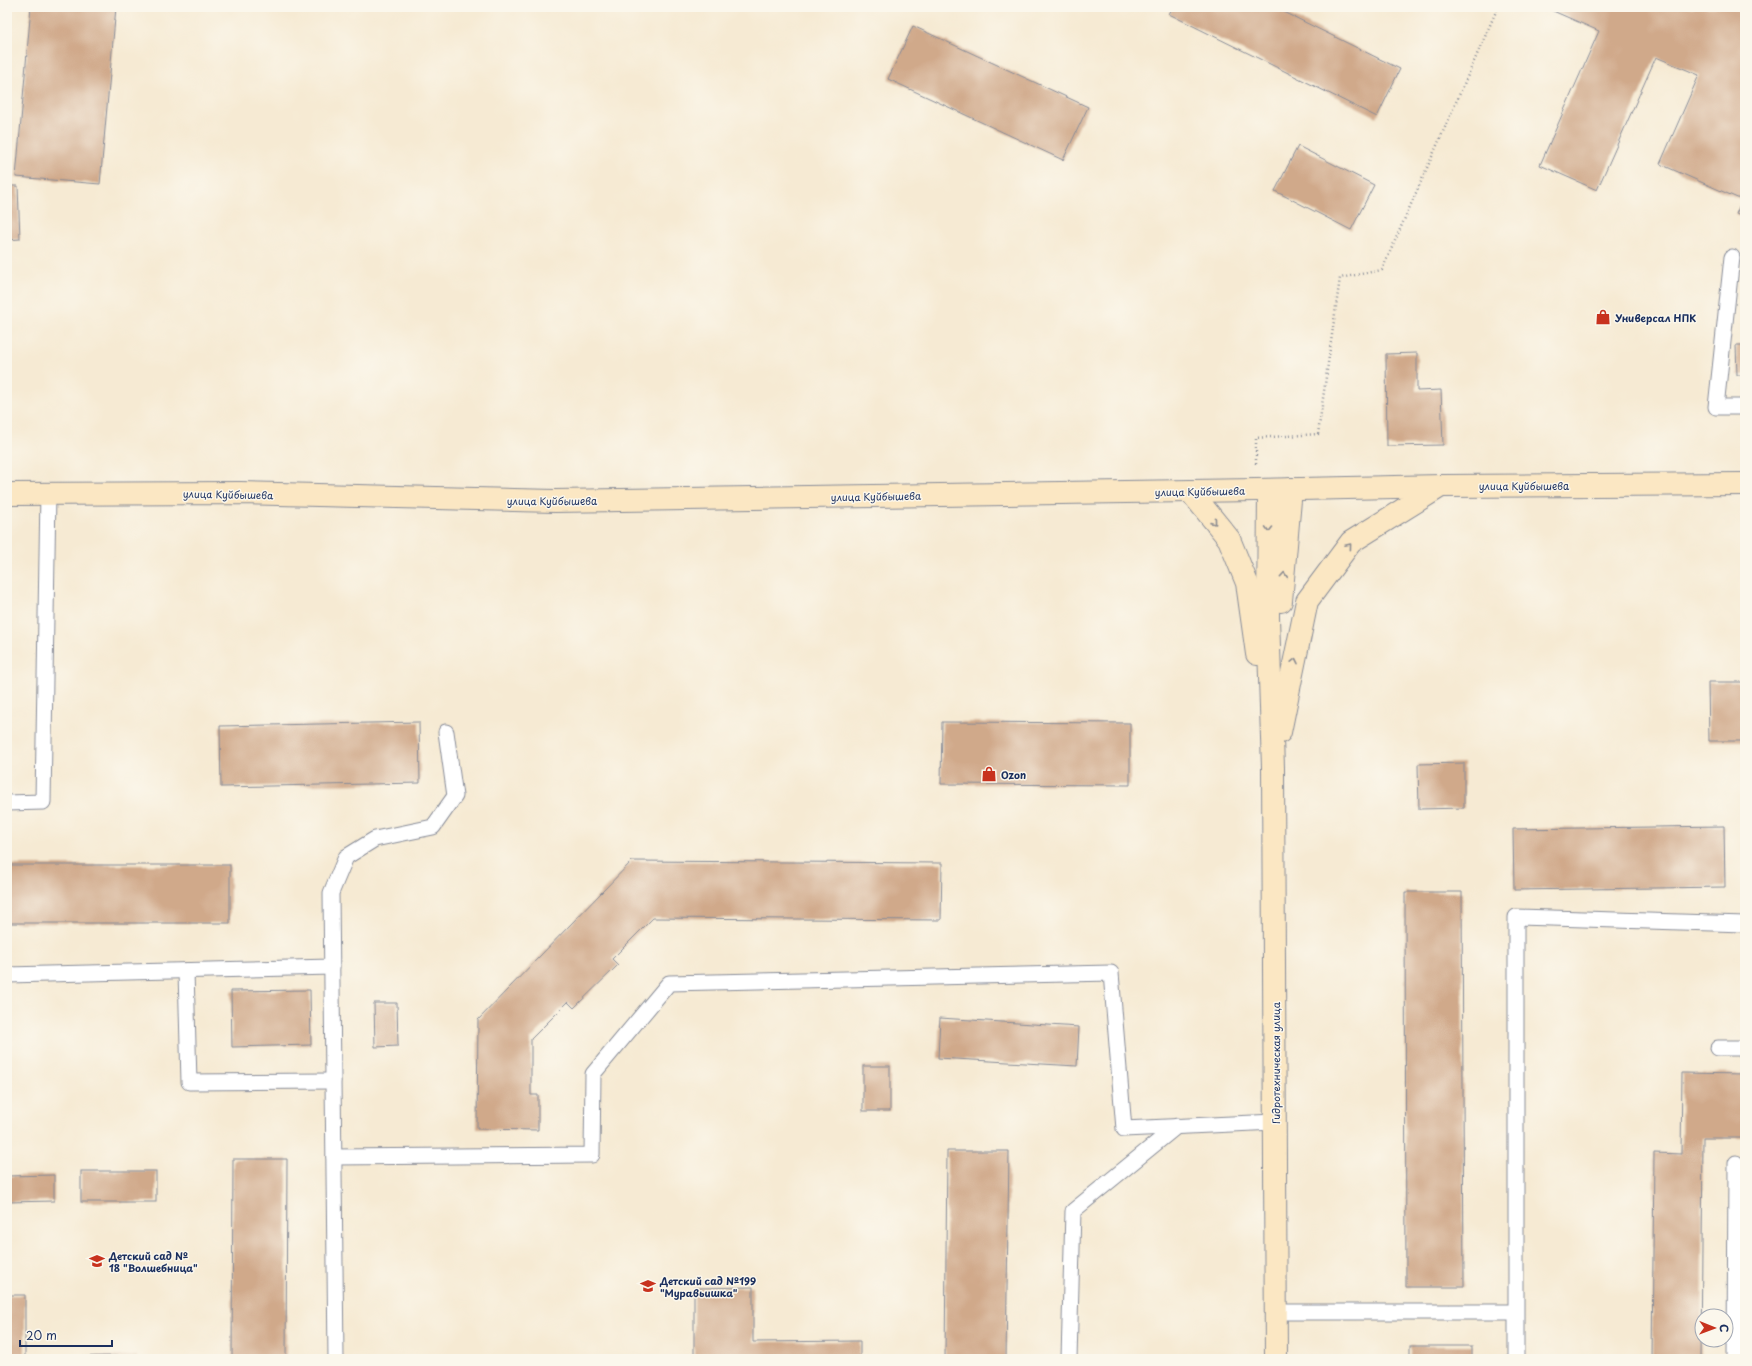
<svg xmlns="http://www.w3.org/2000/svg" width="1752" height="1366" viewBox="0 0 1752 1366" font-family="'Playpen Sans',sans-serif">
  <rect width="100%" height="100%" fill="#fbf7ec"/>
  <filter id="ink" filterUnits="userSpaceOnUse"><feTurbulence type="fractalNoise" baseFrequency=".025" numOctaves="2"/><feDisplacementMap in="SourceGraphic" scale="8" xChannelSelector="R" yChannelSelector="G"/><feConvolveMatrix kernelMatrix="1 2 1 2 8 2 1 2 1" color-interpolation-filters="sRGB"/></filter>
  <filter id="wash" filterUnits="userSpaceOnUse"><feTurbulence type="fractalNoise" baseFrequency=".012" numOctaves="4" result="noise"/><feDisplacementMap in="SourceGraphic" scale="16" xChannelSelector="R" yChannelSelector="G"/><feGaussianBlur stdDeviation="0.9" result="paint"/><feColorMatrix in="noise" values="0 0 0 0 0 0 0 0 0 0 0 0 0 0 0 0 0 1.4 0 .05"/><feComposite in="paint" operator="in"/></filter>
  <g filter="url(#wash)">
    <rect width="100%" height="100%" fill="#f6ead3"/>
    <g id="blocks">
      <!-- building -->
      <g fill="#d0a98a">
        <polygon points="31,7 116,7 100,184 16,177"/>
        <polygon points="1173,7 1274,7 1400,69 1377,117 1169,14"/>
        <polygon points="1544,7 1745,7 1745,218 1736,214 1742,200 1660,164 1699,75 1656,57 1597,190 1540,165 1599,31"/>
        <polygon points="913,26 1088,107 1063,160 888,79"/>
        <polygon points="1298,146 1374,185 1351,230 1275,191"/>
        <polygon points="7,186 18,186 20,239 7,240"/>
        <polygon points="1736,345 1745,345 1745,375 1737,375"/>
        <polygon points="1417,353 1417,391 1441,390 1443,445 1387,446 1386,354"/>
        <polygon points="1708,682 1745,682 1745,741 1709,741"/>
        <polygon points="419,722 420,783 221,787 220,726"/>
        <polygon points="942,722 1130,723 1130,785 941,784"/>
        <polygon points="1464,763 1464,808 1419,809 1418,764"/>
        <polygon points="1724,826 1725,887 1514,890 1513,829"/>
        <polygon points="632,861 942,863 941,920 653,918 612,959 618,965 574,1008 568,1002 531,1039 531,1095 538,1095 538,1130 477,1129 478,1020"/>
        <rect x="7" y="865" width="223" height="58"/>
        <polygon points="1405,892 1462,892 1464,1287 1406,1287"/>
        <polygon points="310,990 311,1045 232,1047 231,991"/>
        <polygon points="374,1003 397,1003 398,1046 375,1047"/>
        <polygon points="940,1018 1079,1027 1077,1066 938,1058"/>
        <rect x="863" y="1066" width="27" height="45"/>
        <polygon points="1682,1073 1745,1074 1745,1138 1703,1138 1701,1359 1652,1359 1654,1153 1681,1154"/>
        <polygon points="947,1151 1009,1151 1006,1359 945,1359"/>
        <polygon points="233,1159 287,1159 286,1359 232,1359"/>
        <rect x="81" y="1171" width="75" height="31"/>
        <polygon points="54,1175 54,1201 7,1202 7,1176"/>
        <polygon points="753,1287 753,1342 860,1341 860,1359 694,1359 694,1288"/>
        <polygon points="7,1295 25,1295 25,1357 137,1356 137,1359 7,1359"/>
        <rect x="1410" y="1346" width="62" height="13"/>
      </g>
    </g>
  </g>
  <g filter="url(#ink)">
    <use href="#blocks" fill-opacity="0" stroke="#888c98" stroke-width="1"/>
    <g fill="none" stroke-linecap="round" stroke-linejoin="round">
      <!-- lane casing -->
      <g stroke="#888c98" stroke-width="17">
        <g id="lane">
          <polyline points="1732,257 1716,407 1745,407"/>
          <polyline points="7,803 43,802 48,493"/>
          <polyline points="186,971 189,1082 333,1081"/>
          <polyline points="7,975 332,967"/>
          <polyline points="1718,1048 1745,1048"/>
          <polyline points="334,1157 592,1155 593,1074 669,983 1111,973 1124,1129 1275,1122"/>
          <polyline points="1275,1312 1515,1312"/>
          <polyline points="336,1359 331,893 346,857 375,839 433,827 455,796 446,732"/>
          <polyline points="1069,1359 1073,1211 1177,1126"/>
          <polyline points="1516,1359 1516,917 1745,924"/>
          <polyline points="1735,1359 1736,1163"/>
        </g>
      </g>
      <!-- secondary casing -->
      <g stroke="#888c98" stroke-width="24">
        <g id="secondary">
          <polyline points="1269,490 1268,617 1273,768 1276,1359"/>
          <polyline points="1190,491 1229,539 1247,583 1257,654"/>
          <polyline points="7,494 240,493 555,501 1256,490 1442,486 1745,484"/>
          <polyline points="1281,601 1291,489"/>
          <polyline points="1280,732 1307,601 1351,542 1441,486"/>
        </g>
      </g>
      <!-- path -->
      <polyline stroke="#888c98" stroke-width="2.5" stroke-dasharray="1 3" stroke-linecap="butt" points="1256,464 1256,438 1318,434 1340,278 1382,270 1498,7"/>
      <!-- lane -->
      <use href="#lane" stroke="#fff" stroke-width="15"/>
      <!-- secondary -->
      <use href="#secondary" stroke="#fbe7c3" stroke-width="22"/>
    </g>
    <!-- one-way arrows -->
    <defs><path id="oneway-chevron" d="M-2-3.5L2.5 0L-2 3.5" fill="none" stroke-width="1.6" stroke-linecap="round" stroke-linejoin="round"/></defs>
    <g stroke="#8b8b90">
      <use href="#oneway-chevron" transform="translate(1214 522) rotate(51)"/>
      <use href="#oneway-chevron" transform="translate(1269 529) rotate(91)"/>
      <use href="#oneway-chevron" transform="translate(1349 546) rotate(-50)"/>
      <use href="#oneway-chevron" transform="translate(1284 575) rotate(-85)"/>
      <use href="#oneway-chevron" transform="translate(1295 661) rotate(-78)"/>
    </g>
  </g>
  <!-- icons -->
  <defs>
    <g id="shop-bare" transform="scale(1.2)"><path d="M-5-2.5h2.3a2.7 3.5 0 0 1 5.4 0H5L5.5 6h-11ZM-1.5-2.5h3a1.5 2.3 0 0 0-3 0Z" fill="#c8321e" stroke="#fbf7ec" stroke-width="2.5" paint-order="stroke"/></g>
    <g id="school-bare" transform="scale(1.2)"><path d="M0-5L7-2L0 1L-7-2ZM-4 1L0 2.5L4 1V4Q0 6-4 4Z" fill="#c8321e" stroke="#fbf7ec" stroke-width="2.5" paint-order="stroke"/></g>
  </defs>
  <g fill-rule="evenodd">
    <use href="#shop-bare" x="1603" y="317"/>
    <use href="#shop-bare" x="989" y="774"/>
    <use href="#school-bare" x="97" y="1261"/>
    <use href="#school-bare" x="648" y="1286"/>
  </g>
  <g text-anchor="middle" dominant-baseline="central" stroke-width="3" stroke-linejoin="round" paint-order="stroke">
    <!-- poi labels -->
    <g font-size="10" font-weight="bold" fill="#1b2f5e" stroke="#fbf7ec" text-anchor="start">
      <text x="1615" y="317">Универсал НПК</text>
      <text x="1001" y="774">Ozon</text>
      <text x="109" y="1255">Детский сад №<tspan x="109" dy="12">18 "Волшебница"</tspan></text>
      <text x="660" y="1280">Детский сад №199<tspan x="660" dy="12">"Муравьишка"</tspan></text>
    </g>
    <!-- street labels -->
    <g font-size="10" fill="#1b2f5e" stroke="#fbf7ec">
      <text x="1524" y="485">улица Куйбышева</text>
      <text transform="translate(1200 491) rotate(-1)">улица Куйбышева</text>
      <text transform="translate(228 494) rotate(1)">улица Куйбышева</text>
      <text transform="translate(876 496) rotate(-1)">улица Куйбышева</text>
      <text x="552" y="500">улица Куйбышева</text>
      <text transform="translate(1275 1063) rotate(-90)">Гидротехническая улица</text>
    </g>
  </g>
  <!-- margin -->
  <rect width="1752" height="1366" fill="none" stroke="#fbf7ec" stroke-width="24"/>
  <!-- north arrow -->
  <g transform="translate(1714 1328) rotate(91)"><circle r="19" fill="#fbf7ec" stroke="#a1a7b3"/>
  <path d="M0-3L7 15L0 10L-7 15Z" fill="#c8321e"/>
  <text y="-6" font-size="11" font-weight="bold" text-anchor="middle" fill="#1b2f5e">С</text>
  </g>
  <!-- scale -->
  <path d="M20 1340v6h92v-6" fill="none" stroke="#1b2f5e" stroke-width="2"/>
  <text x="26" y="1340" font-size="12" fill="#1b2f5e" stroke="#fbf7ec" stroke-width="3" paint-order="stroke">20 m</text>
</svg>
